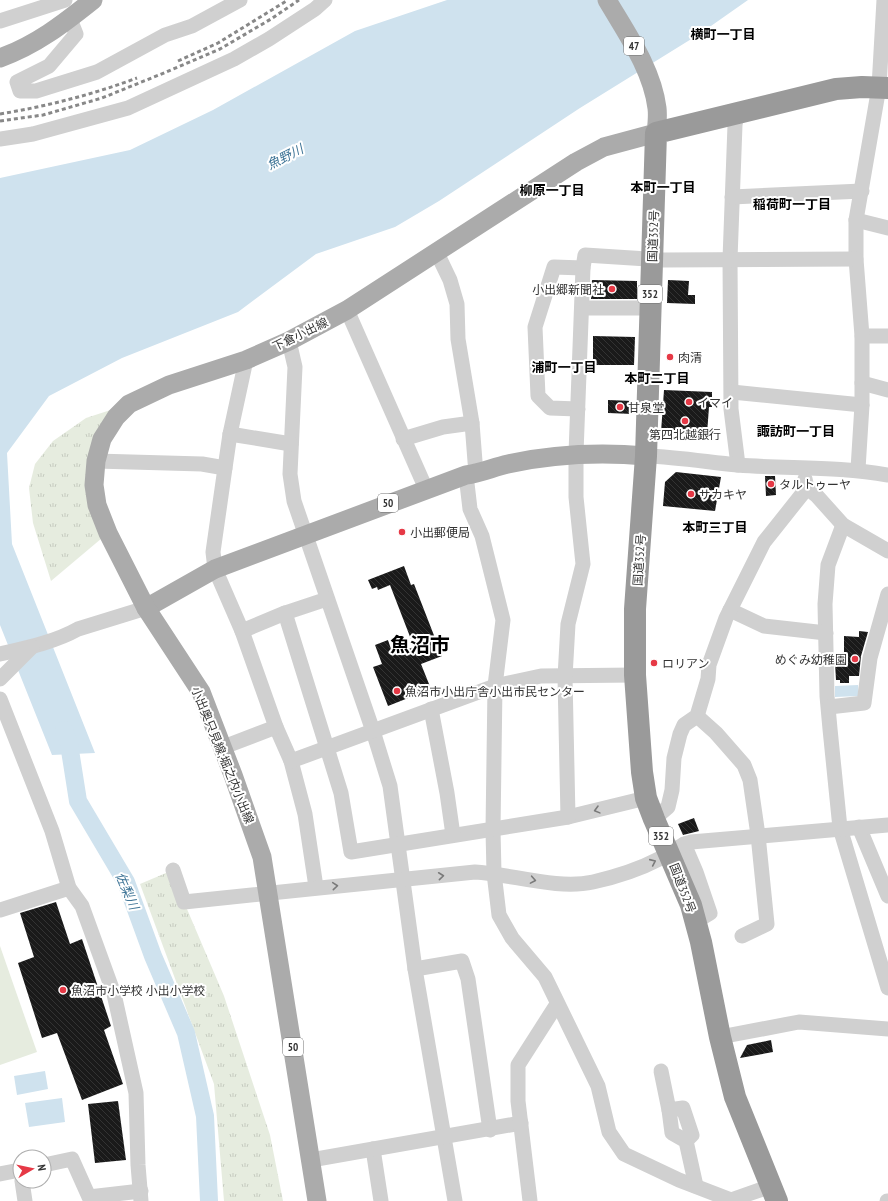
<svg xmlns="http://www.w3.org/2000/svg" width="888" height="1201" viewBox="0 0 888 1201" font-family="'PT Sans Narrow','Noto Sans JP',sans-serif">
  <defs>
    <pattern id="park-tufts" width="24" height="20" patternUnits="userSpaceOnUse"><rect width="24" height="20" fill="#e6ecdf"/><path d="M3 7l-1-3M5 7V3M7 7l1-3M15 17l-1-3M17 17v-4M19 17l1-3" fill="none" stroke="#c6cbc0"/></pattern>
    <pattern id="building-back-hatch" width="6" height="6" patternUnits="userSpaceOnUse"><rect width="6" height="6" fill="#1a1a1a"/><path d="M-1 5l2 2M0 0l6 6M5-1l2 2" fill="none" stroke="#333"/></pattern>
  </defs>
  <rect width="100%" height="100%" fill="#fff"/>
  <!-- park -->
  <g fill="url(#park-tufts)">
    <polygon points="129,404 96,461 108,533 51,581 33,523 29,488 35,464 53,441 86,418"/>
    <polygon points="173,870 184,902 224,996 270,1135 283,1201 224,1201 214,1084 140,884"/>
  </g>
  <!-- pitch -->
  <polygon fill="#e6ecdf" points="0,946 37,1052 0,1065"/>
  <!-- water -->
  <g fill="#cfe2ee">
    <polygon points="447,0 748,0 701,33 580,108 439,201 395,227 316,254 238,312 122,358 49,396 7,453 12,544 95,753 52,755 0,625 0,178 130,150 213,110 355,31"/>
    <polygon points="858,685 859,696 835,697 835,686"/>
    <polygon points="45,1071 48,1089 17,1095 14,1076"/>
    <polygon points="62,1098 65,1122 29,1127 25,1103"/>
  </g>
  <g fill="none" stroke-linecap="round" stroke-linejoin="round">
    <!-- river -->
    <polyline stroke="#cfe2ee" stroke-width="18" points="64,730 69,744 78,801 126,882 153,956 186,1033 205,1116 209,1201"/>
  </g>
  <!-- building -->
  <g fill="url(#building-back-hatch)">
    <polygon points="592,280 637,281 637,299 591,299"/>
    <polygon points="668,280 689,281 688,295 695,295 695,304 667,303"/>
    <polygon points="593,336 635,337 634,365 593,365"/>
    <polygon points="664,390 712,392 712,407 709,407 707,434 661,432"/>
    <polygon points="608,400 633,401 633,414 608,413"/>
    <polygon points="676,472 721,477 715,511 663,506 665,482"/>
    <polygon points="765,476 775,476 776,495 766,496"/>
    <polygon points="404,566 411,585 414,584 442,656 421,664 431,689 388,706 373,667 382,664 375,645 388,640 393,655 414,647 390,585 378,590 377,587 372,589 368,580"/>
    <polygon points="859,631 868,632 861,656 859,676 849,676 849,683 840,683 840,680 836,680 835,663 844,663 844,636 859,637"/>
    <polygon points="694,818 699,831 683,835 678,824"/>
    <polygon points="56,902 70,944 82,939 111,1026 104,1030 123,1084 82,1100 57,1033 42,1038 18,963 34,957 20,913"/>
    <polygon points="771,1040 773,1052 740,1058 747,1045"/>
    <polygon points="118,1101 126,1160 95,1163 88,1104"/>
  </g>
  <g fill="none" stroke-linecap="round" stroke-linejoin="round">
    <!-- minor -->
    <g stroke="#d0d0d0" stroke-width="15">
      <polyline points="70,19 76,34 49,66 17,82 20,91 36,91 97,72 165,35 192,26 240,0"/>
      <polyline points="0,21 65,0"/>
      <polyline points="737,113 735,125 730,259 731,409 738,465"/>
      <polyline points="0,139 33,134 128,108 234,59 269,39 315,9 325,0"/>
      <polyline points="732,197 862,191"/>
      <polyline points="856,220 888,228"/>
      <polyline points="437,253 450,280 457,304 458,339 472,423 476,474"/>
      <polyline points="582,308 650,308"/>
      <polyline points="347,310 426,489"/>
      <polyline points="862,336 888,336"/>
      <polyline points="289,341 295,367 290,474 294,501 373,731 390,786 415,969 455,1201"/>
      <polyline points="246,360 230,434 225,468 213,552 215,569 242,631 276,727 291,761 305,814 316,887"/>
      <polyline points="862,383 888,390"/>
      <polyline points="732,392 862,405"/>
      <polyline points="578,409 550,408 538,396 535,327 554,267 583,268"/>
      <polyline points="230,434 291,444"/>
      <polyline points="403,439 443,427 472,423"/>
      <path d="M646,456C677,457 707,462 738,465C788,469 838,466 888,475"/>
      <polyline points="96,461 202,464 225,468"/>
      <polyline points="858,469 862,405 862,336 856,259 856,220 879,87 884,0"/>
      <polyline points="466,475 470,509 482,536 503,620 495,686 493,830 494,873 499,915 512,938 545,977 598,1086 609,1132 624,1154 679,1180 731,1200 771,1186"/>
      <polyline points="805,479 807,488 817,496 843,525 888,551"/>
      <polyline points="843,525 828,565 825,604 827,696 830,729 840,828 888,988"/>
      <polyline points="730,610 764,626 826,633"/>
      <polyline points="285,613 341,793 351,852 568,817 646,798"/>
      <polyline points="242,631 285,613 327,599"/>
      <path d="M0,654C26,648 55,642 78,629L146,608"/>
      <polyline points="0,679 32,647"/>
      <polyline points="0,699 52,831 69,888 82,906 114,994 136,1093 138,1165 141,1201"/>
      <polyline points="829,707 864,703 870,658 888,594"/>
      <polyline points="431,709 447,793 453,835"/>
      <polyline points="697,716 716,733 744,765 750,780 758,835 767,924 742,936"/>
      <polyline points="221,748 276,727"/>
      <polyline points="291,761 495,686 541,676 635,675"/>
      <polyline points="568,817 565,677 568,624 583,564 576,497 576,453 583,268 585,255 663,260 856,259"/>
      <polyline points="654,819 668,807 672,790 674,758 680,734 684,725 697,716 708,679 709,665 726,618 764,542 807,488"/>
      <polyline points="859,827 888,896"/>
      <polyline points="684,844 696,872 710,913 695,922"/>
      <path d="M173,870L184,902L475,872C511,874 557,890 593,882C615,877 638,870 659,859C670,853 679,845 691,842L888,825"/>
      <polyline points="0,910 69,888"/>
      <polyline points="415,969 462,961 468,979 490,1130"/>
      <polyline points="720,1037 799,1022 888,1029"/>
      <polyline points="661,1071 669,1110"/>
      <polyline points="686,1141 672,1133 669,1110 683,1108 692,1135 686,1141 696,1186"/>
      <polyline points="373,1149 381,1201"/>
      <polyline points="311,1160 521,1123"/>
      <polyline points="44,1165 72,1159 89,1197 141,1191"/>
      <polyline points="0,1174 20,1170"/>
      <polyline points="22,1181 25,1201"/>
      <polyline points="530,1201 518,1101 518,1065 557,1004"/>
      <polyline points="887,1201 888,1201"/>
    </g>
    <!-- major -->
    <g stroke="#ababab" stroke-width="19">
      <path d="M0,58C36,45 63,24 93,0"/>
      <path d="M146,608L215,569L466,475C481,473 494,467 508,464C554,454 599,452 646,456"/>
      <path d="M317,1201L262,857L233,775L201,692L146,608L108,533L97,505L94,485L96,461L102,439L116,417L129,404L169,385L246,360L289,341L347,310L576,162L604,147L656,133C657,125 658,116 657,108C652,69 627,34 607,0"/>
    </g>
    <!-- highway -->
    <polyline stroke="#9a9a9a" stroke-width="22" points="777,1201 735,1097 720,1037 701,942 691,905 654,819 646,798 642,772 635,675 635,609 646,456 656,133 836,89 862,87 888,88"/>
    <!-- rail -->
    <g stroke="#888" stroke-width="3" stroke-dasharray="4 3" stroke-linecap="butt">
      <polyline points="178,61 218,43 288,0"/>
      <path d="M0,114C48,106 91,95 137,78"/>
      <polyline points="0,121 43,115 102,98 159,75 220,49 271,19 299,0"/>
    </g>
  </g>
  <!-- one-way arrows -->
  <defs><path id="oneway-chevron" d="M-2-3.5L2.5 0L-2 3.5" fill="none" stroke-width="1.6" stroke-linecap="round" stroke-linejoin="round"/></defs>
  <g stroke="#7a7a7a">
    <use href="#oneway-chevron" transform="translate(597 810) rotate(165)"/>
    <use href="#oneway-chevron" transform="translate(653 862) rotate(-24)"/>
    <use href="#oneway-chevron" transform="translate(441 876) rotate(-6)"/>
    <use href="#oneway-chevron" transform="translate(533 880) rotate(10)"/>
    <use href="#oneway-chevron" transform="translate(335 886) rotate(-5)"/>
  </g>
  <!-- markers -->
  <g fill="#e63946" stroke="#fff" stroke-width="1.5">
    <circle cx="612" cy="289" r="4"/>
    <circle cx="670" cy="357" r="4"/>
    <circle cx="689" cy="402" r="4"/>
    <circle cx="620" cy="407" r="4"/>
    <circle cx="685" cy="421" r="4"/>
    <circle cx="771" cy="484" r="4"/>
    <circle cx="691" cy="494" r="4"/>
    <circle cx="402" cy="532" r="4"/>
    <circle cx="855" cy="659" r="4"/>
    <circle cx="654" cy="663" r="4"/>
    <circle cx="397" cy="691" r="4"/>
    <circle cx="63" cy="990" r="4"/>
  </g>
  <g text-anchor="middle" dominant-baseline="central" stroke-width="4" stroke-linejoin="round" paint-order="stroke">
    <!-- shield labels -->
    <g fill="#fff" stroke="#707070" stroke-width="1">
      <rect x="624" y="37" width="20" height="18" rx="3"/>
      <rect x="638" y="285" width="24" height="18" rx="3"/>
      <rect x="378" y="494" width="20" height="18" rx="3"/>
      <rect x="649" y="827" width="24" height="18" rx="3"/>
      <rect x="283" y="1038" width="20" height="18" rx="3"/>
    </g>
    <g font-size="11" font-weight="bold" fill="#333">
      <text x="634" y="46">47</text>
      <text x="650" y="294">352</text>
      <text x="388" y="503">50</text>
      <text x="661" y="836">352</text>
      <text x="293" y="1047">50</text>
    </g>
    <!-- street labels -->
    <g font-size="12" fill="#333" stroke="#fff">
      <text transform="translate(653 236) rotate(-88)">国道352号</text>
      <text transform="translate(300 334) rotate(-26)">下倉小出線</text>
      <text transform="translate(639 560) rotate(-86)">国道352号</text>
      <text transform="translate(223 755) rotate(68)">小出奥只見線;堀之内小出線</text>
      <text transform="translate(683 888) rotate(69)">国道352号</text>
    </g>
    <!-- poi labels -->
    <g font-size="12" fill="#333" stroke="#fff" text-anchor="start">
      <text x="604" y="289" text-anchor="end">小出郷新聞社</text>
      <text x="678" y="357">肉清</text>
      <text x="697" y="402">イマイ</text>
      <text x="628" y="407">甘泉堂</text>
      <text x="685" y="434" text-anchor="middle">第四北越銀行</text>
      <text x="779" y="484">タルトゥーヤ</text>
      <text x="699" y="494">サカキヤ</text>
      <text x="410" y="532">小出郵便局</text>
      <text x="847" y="659" text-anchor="end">めぐみ幼稚園</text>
      <text x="662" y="663">ロリアン</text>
      <text x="405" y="691">魚沼市小出庁舎小出市民センター</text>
      <text x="71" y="990">魚沼市小学校 小出小学校</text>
    </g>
    <!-- neighbourhood labels -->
    <g font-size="13" font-weight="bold" fill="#000" stroke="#fff">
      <text x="723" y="34">横町一丁目</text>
      <text x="663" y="187">本町一丁目</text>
      <text x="552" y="190">柳原一丁目</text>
      <text x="792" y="204">稲荷町一丁目</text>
      <text x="564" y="367">浦町一丁目</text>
      <text x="657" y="378">本町二丁目</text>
      <text x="796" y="431">諏訪町一丁目</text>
      <text x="715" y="527">本町三丁目</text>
    </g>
    <!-- water labels -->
    <g font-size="13" font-style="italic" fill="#3f7597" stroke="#fff">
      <text transform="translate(285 157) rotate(-27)">魚野川</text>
      <text transform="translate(127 891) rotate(67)">佐梨川</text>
    </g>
    <!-- town labels -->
    <g font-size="20" font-weight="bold" fill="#000" stroke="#fff">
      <text x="420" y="645">魚沼市</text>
    </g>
  </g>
  <!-- north arrow -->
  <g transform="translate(32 1169) rotate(81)"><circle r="19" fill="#ffffff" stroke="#adadad"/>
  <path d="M0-3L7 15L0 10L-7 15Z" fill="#e63946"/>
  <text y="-6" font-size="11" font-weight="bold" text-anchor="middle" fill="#333333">N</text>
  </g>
</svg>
